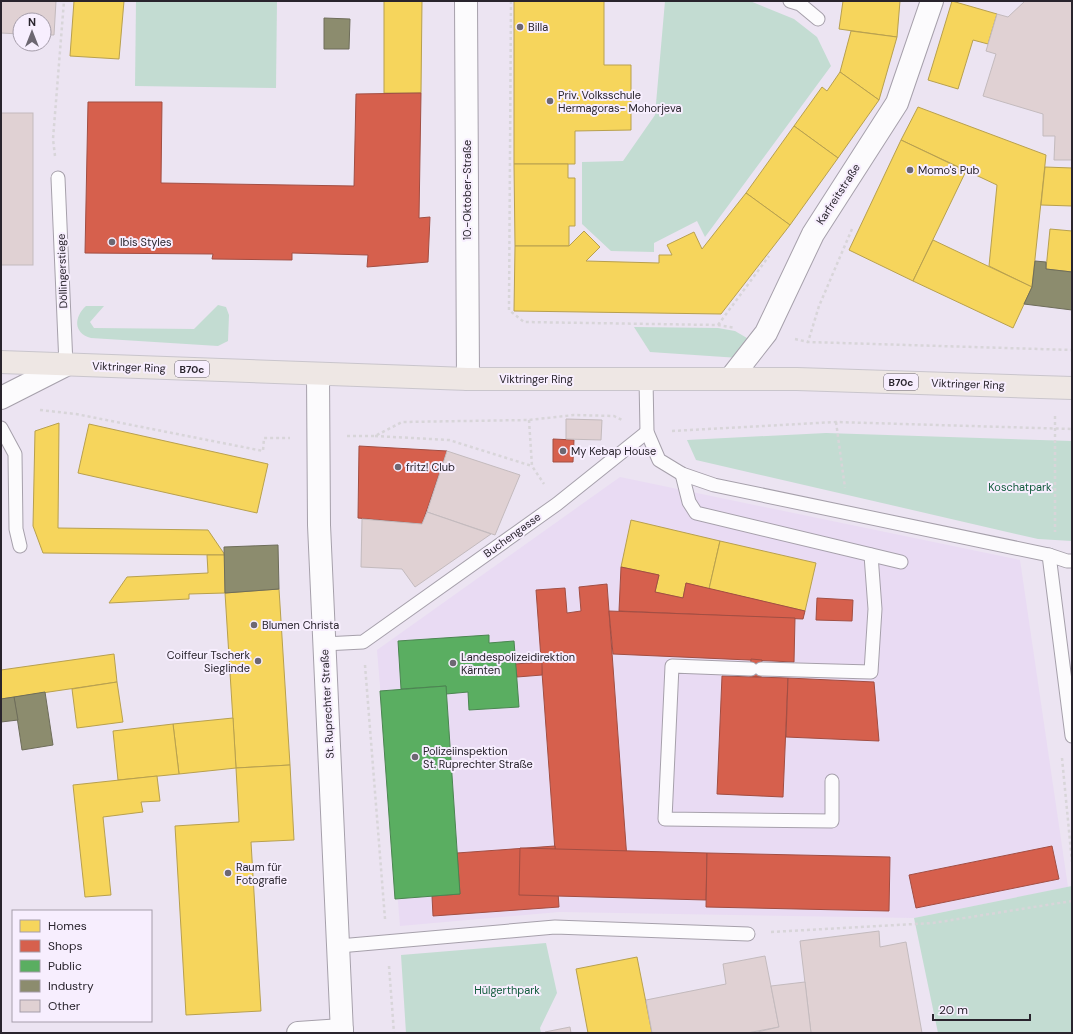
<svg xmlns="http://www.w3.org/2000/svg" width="1073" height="1034" viewBox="0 0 1073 1034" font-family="'DM Sans',sans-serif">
  <rect width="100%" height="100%" fill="#ece4f2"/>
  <!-- built -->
  <polygon fill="#e9dbf3" points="620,477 1020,560 1068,887 914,918 559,912 400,926 377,650"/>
  <!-- green -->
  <g fill="#c3dcd2">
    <polygon points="136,1 277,1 276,88 135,86"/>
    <polygon points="665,1 750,1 794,19 817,37 831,66 705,237 697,221 654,243 654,252 611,251 582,224 582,162 623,161 655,115"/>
    <path d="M218,305L226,307L229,315L228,341L218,346L91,338C73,333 74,317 86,306H104L90,322L94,328L194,329Z"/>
    <polygon points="634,327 718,328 735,331 752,341 739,358 650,352"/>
    <polygon points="826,433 1072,441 1072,541 1038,539 696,460 687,440"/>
    <polygon points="1072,886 1072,1033 938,1033 914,918"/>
    <polygon points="546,943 557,993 540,1028 541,1033 406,1033 401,955"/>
  </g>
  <!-- homes -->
  <g fill="#f6d55c" stroke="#b8a04e">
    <polygon points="74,1 124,1 119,59 70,56"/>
    <polygon points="384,1 422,1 421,93 384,93"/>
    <polygon points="514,1 604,1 604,65 631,65 631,130 575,131 575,164 514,164"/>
    <polygon points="843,1 900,1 897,37 839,29"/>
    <polygon points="952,1 997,14 988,44 973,40 958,89 928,80"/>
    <polygon points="851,31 897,37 879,100 840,72"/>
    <polygon points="840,72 879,100 838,158 794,126 822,87 827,91"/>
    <polygon points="918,107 1046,155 1032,287 989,266 997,185 901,140"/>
    <polygon points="794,126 838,158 790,225 746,193"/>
    <polygon points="901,140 966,171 913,281 849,250"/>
    <polygon points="514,164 568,164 568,178 575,178 575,226 569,226 569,246 515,246"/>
    <polygon points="1045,167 1072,168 1072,206 1041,205"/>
    <polygon points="746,193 790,225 721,314 514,311 515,246 569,246 584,231 600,247 586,261 659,263 659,255 672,255 667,245 694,232 702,249"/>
    <polygon points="1050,229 1072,231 1072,272 1046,269"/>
    <polygon points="933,240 1032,287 1013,328 913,281"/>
    <polygon points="59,423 58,528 208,530 225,555 43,553 33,526 35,431"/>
    <polygon points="89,424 268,464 257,513 78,473"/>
    <polygon points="631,520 720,541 709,589 686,583 683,598 655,592 659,575 621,567"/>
    <polygon points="720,541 816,563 805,611 709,589"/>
    <polygon points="207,555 225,555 225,593 189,594 189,599 109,603 127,577 208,573"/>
    <polygon points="279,589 290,765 236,768 225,593"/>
    <polygon points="114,654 117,682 1,699 1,670"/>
    <polygon points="117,682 123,722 77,728 72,689"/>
    <polygon points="233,718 236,768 179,774 173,724"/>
    <polygon points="173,724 179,774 118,780 113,731"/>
    <polygon points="290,765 294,840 251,842 261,1011 186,1015 175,826 239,822 236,768"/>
    <polygon points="157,776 160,801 141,802 143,812 103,817 111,895 85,897 73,785"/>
    <polygon points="637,957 652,1033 588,1033 576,969"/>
  </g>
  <!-- shops -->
  <g fill="#d6604d" stroke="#a24e43">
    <polygon points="421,93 419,218 430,217 428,262 367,267 368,255 292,253 292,260 212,259 213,254 85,253 88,102 162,102 161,183 354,186 356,94"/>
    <polygon points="553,439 574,440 573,462 553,462"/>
    <polygon points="359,446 447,451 422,524 358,518"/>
    <polygon points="621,567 659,575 655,592 683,598 686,583 805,611 803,619 619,611"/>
    <polygon points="607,584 629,887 600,889 599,876 586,877 587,889 558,892 536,590 565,588 567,613 581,611 579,587"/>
    <polygon points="817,598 853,600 852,621 816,620"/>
    <polygon points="609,611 795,618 794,662 613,654"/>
    <polygon points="751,659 762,660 761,677 750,677"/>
    <polygon points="542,662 542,675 517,677 515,664"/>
    <polygon points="722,676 788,678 783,797 717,794"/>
    <polygon points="788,678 874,682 879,741 786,737"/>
    <polygon points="555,846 559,907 433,916 432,896 460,894 457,853"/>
    <polygon points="1052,846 1059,879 916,908 909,875"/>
    <polygon points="520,848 707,853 706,900 519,895"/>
    <polygon points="707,853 890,857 889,911 706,907"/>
  </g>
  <!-- public -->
  <g fill="#5aae61" stroke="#4b8551">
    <polygon points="489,635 489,643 514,641 519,707 469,710 468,692 446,694 446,686 401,689 398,641"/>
    <polygon points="446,686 460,894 395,899 380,691"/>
  </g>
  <!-- industry -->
  <g fill="#8c8c6e" stroke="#6e6d5a">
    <polygon points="324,18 350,19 349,49 324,49"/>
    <polygon points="1035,261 1046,262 1046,269 1072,272 1072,310 1024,304 1032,287"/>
    <polygon points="278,545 279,589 225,593 224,547"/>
    <polygon points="45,692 53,745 22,750 14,697"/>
    <polygon points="14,697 18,720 1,722 1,699"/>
  </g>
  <!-- building -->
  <g fill="#e0d1d3" stroke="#c3babd">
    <polygon points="1,1 56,1 54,35 44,35 44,20 20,20 20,34 1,33"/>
    <polygon points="1025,1 1072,1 1072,160 1054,160 1055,136 1043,136 1043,114 983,96 996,54 986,51 997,14 1008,17"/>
    <rect x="1" y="113" width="32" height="152"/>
    <polygon points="566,419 602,420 601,440 566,439"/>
    <polygon points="447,451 520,475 495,535 427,512"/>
    <polygon points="427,512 491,534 415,587 402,569 361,567 362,519 422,524"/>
    <polygon points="879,931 880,947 906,942 922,1033 811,1033 800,941"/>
    <polygon points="765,956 779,1027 747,1033 652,1033 646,1000 726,984 723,964"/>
    <polygon points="805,982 811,1033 753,1033 779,1027 771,986"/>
    <polygon points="570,1027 571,1033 545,1033 545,1032"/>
  </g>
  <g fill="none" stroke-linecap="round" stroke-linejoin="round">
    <!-- service casing -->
    <g stroke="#a6a0ab" stroke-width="15">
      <g id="service">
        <polyline points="790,1 800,4 818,19"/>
        <polyline points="58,178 66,365"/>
        <polyline points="646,379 647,432 659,460 682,474 714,485 1049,555 1067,561 1072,561"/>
        <polyline points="1,428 15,454 16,529 20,546"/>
        <polyline points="682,474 689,502 696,513 901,562"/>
        <polyline points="1049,555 1072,736"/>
        <polyline points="324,644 363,642 557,504 647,432"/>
        <polyline points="751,669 672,666 665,819 832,821 832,781"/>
        <polyline points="761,669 871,672 875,609 871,555"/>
        <polyline points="339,946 555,927 748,934"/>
      </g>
    </g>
    <!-- minor casing -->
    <g stroke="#a6a0ab" stroke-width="24">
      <g id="minor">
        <polyline points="466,1 468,379"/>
        <polyline points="730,379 766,333 813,234 897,103 932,1"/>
        <polyline points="1,398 66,365"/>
        <polyline points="298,1033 342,1030"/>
      </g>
    </g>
    <!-- tertiary casing -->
    <g stroke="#a6a0ab" stroke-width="24">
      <polyline id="tertiary" points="318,374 319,525 342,1033"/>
    </g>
    <!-- primary casing -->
    <g stroke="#c9c5cc" stroke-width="24">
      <polyline id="primary" points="1,362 468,379 797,379 1072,388"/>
    </g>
    <!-- path -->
    <g stroke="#d8d5d9" stroke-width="2.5" stroke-dasharray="3 3" stroke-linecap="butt">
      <polyline points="511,1 509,310 524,322 718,325 735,328"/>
      <polyline points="55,156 53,139 64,1"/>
      <polyline points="852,229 819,306 808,342 1072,350"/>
      <polyline points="718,325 769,256"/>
      <polyline points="795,339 808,342"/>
      <polyline points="40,410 76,414 263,451 264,438 290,438"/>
      <polyline points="1055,416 1055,532"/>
      <polyline points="529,420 532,466 544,484"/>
      <polyline points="836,422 845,488"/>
      <polyline points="672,431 836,422 1072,429"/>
      <polyline points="347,436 375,436 402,422 529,420 574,415 614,416 624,421"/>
      <polyline points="375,436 449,440 532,466"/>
      <polyline points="365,665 385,919"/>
      <polyline points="1062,758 1072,862"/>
      <polyline points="771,932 933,923 1072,901"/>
      <polyline points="389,966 394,1033"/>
    </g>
    <!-- service -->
    <use href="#service" stroke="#fcfbfd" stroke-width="13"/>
    <!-- minor -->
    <use href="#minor" stroke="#fcfbfd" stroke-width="22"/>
    <!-- tertiary -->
    <use href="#tertiary" stroke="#fcfbfd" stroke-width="22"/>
    <!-- primary -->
    <use href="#primary" stroke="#eee7e4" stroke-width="22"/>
  </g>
  <!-- markers -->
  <g fill="#6d6772" stroke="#f7eefe" stroke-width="1.5">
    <circle cx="520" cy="27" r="4"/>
    <circle cx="550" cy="101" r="4"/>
    <circle cx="910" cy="170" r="4"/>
    <circle cx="112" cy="242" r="4"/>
    <circle cx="563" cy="451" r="4"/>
    <circle cx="398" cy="467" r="4"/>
    <circle cx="254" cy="625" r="4"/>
    <circle cx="258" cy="661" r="4"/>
    <circle cx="453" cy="663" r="4"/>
    <circle cx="415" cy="757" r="4"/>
    <circle cx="228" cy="873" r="4"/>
  </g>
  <g text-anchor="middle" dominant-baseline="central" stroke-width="4" stroke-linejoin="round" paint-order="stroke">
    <!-- shield labels -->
    <g fill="#f7eefe" stroke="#67616c" stroke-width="1">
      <rect x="175" y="361" width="34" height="16" rx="3"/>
      <rect x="884" y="374" width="34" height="16" rx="3"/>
    </g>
    <g font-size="10" font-weight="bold" fill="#29242d">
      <text x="192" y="369">B70c</text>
      <text x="901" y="382">B70c</text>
    </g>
    <!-- poi labels -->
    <g font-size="11" fill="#29242d" stroke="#f7eefe" text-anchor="start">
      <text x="528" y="27">Billa</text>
      <text x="558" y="95">Priv. Volksschule<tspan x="558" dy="13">Hermagoras- Mohorjeva</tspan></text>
      <text x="918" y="170">Momo's Pub</text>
      <text x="120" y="242">Ibis Styles</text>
      <text x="571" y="451">My Kebap House</text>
      <text x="406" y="467">fritz! Club</text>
      <text x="262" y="625">Blumen Christa</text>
      <text x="250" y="655" text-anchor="end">Coiffeur Tscherk<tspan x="250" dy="13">Sieglinde</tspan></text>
      <text x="461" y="657">Landespolizeidirektion<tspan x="461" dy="13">Kärnten</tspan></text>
      <text x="423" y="751">Polizeiinspektion<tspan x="423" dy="13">St. Ruprechter Straße</tspan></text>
      <text x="236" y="867">Raum für<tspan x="236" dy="13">Fotografie</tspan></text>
    </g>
    <!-- street labels -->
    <g font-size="11" fill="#29242d" stroke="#f7eefe">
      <text transform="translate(467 190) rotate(-90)">10.-Oktober-Straße</text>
      <text transform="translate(838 194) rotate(-57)">Karfreitstraße</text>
      <text transform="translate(62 271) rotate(-92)">Döllingerstiege</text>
      <text transform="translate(129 367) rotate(2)">Viktringer Ring</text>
      <text x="536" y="379">Viktringer Ring</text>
      <text transform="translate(968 384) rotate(2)">Viktringer Ring</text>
      <text transform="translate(512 535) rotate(-36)">Buchengasse</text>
      <text transform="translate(327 704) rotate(-93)">St. Ruprechter Straße</text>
    </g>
    <!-- park labels -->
    <g font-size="11" fill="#115b3c" stroke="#f7eefe">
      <text x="1020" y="487">Koschatpark</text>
      <text x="507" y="990">Hülgerthpark</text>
    </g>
  </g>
  <!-- border -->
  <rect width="1073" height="1034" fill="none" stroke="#29242d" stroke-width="4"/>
  <!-- legend -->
  <rect x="12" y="910" width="140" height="112" fill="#f7eefe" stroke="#a59daa"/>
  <rect x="20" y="920" width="20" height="12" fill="#f6d55c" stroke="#a59daa"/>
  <text x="48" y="930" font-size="12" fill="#29242d">Homes</text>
  <rect x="20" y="940" width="20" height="12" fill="#d6604d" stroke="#a59daa"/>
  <text x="48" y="950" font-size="12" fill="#29242d">Shops</text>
  <rect x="20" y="960" width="20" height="12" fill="#5aae61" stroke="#a59daa"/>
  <text x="48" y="970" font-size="12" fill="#29242d">Public</text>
  <rect x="20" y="980" width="20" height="12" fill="#8c8c6e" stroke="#a59daa"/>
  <text x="48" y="990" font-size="12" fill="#29242d">Industry</text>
  <rect x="20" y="1000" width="20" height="12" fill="#e0d1d3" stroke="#a59daa"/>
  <text x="48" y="1010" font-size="12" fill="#29242d">Other</text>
  <!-- north arrow -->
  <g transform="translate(32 32)"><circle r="19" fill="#f7eefe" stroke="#a59daa"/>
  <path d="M0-3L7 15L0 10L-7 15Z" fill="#6d6772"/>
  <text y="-6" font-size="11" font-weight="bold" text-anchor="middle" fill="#29242d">N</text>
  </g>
  <!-- scale -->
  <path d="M933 1014v6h97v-6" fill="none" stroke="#29242d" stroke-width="2"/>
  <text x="939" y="1014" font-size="12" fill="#29242d" stroke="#f7eefe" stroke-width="3" paint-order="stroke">20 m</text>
</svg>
